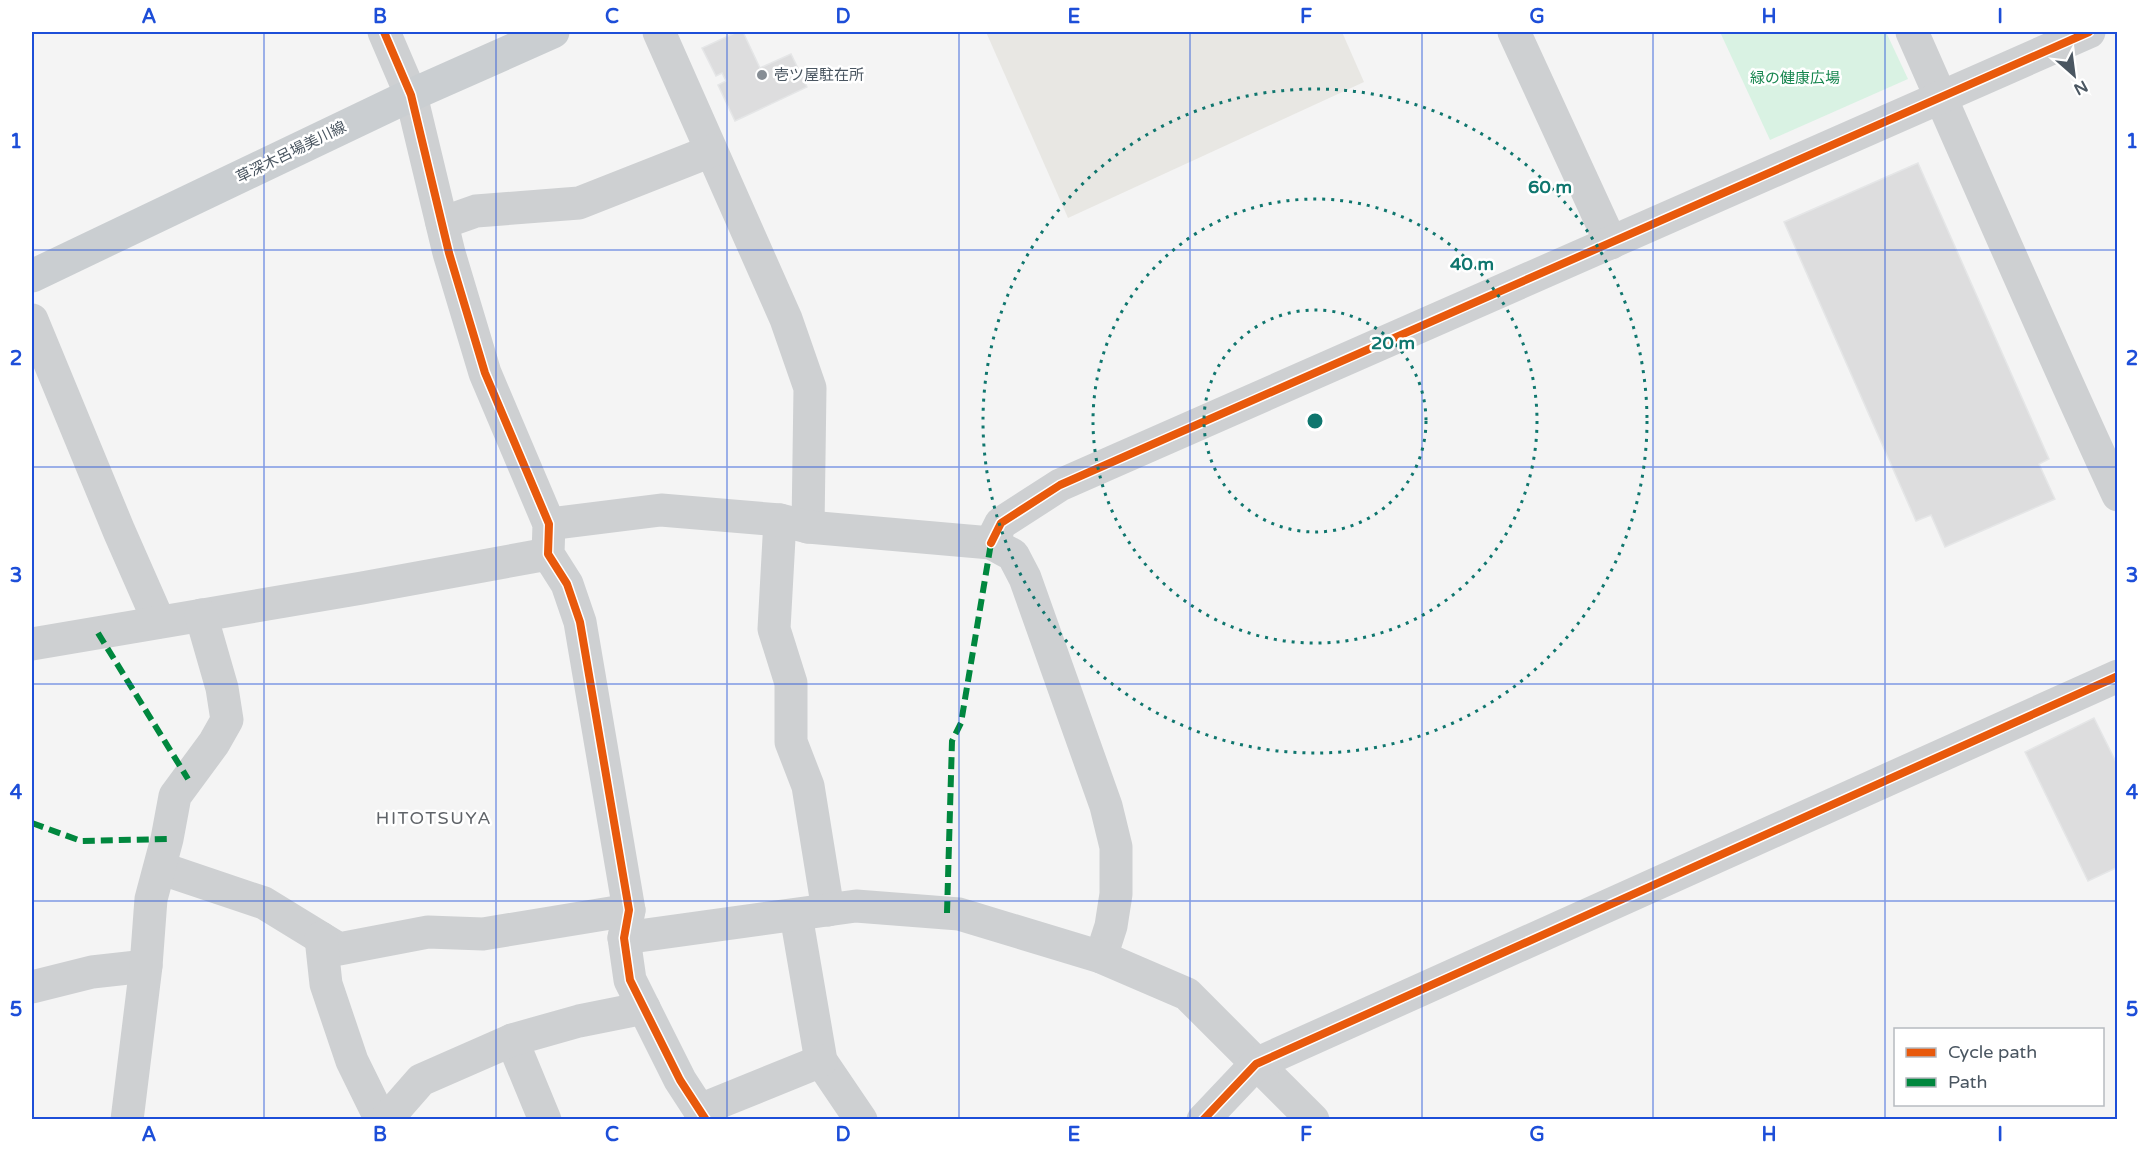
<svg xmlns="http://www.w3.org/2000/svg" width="2149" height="1151" viewBox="0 0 2149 1151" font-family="'Varela Round','Noto Sans JP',sans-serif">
  <rect width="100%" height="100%" fill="#f4f4f4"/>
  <!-- commercial -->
  <polygon fill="#e8e7e3" points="986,32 1342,32 1364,82 1068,218"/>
  <!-- green -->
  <polygon fill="#d9f2e3" points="1720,32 1886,32 1908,79 1770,140"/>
  <!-- building -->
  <g fill="#ddddde" stroke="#e5e6e7" stroke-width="1.5">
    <polygon points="737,32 743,32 760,68 791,54 807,87 735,121 718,85 726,81 722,73 716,76 702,48"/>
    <polygon points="1918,163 2049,459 2039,464 2055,499 1945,547 1931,515 1916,521 1784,222"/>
    <polygon points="2094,718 2118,766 2118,867 2088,881 2025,752"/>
  </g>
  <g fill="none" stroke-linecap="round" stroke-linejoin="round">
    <!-- minor -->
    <g stroke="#ced0d2" stroke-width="33">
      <polyline points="384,32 411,95 449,253 485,373 549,524 548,554 567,584 580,622 629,910 624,938 630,980 680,1080 706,1120"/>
      <polyline points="659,32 786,319 810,388 808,527"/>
      <polyline points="1514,32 1611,243"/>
      <path d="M1912,32C1980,186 2047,342 2118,495"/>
      <polyline points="442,223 476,211 579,203 711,151"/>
      <polyline points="32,320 119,531 159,622"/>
      <polyline points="780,520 774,629 791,683 791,742 808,786 828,910"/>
      <polyline points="549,524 661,510 780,520 808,527 991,543 1013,555 1025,578 1106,806 1116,847 1116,894 1111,926 1101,957"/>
      <polyline points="991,543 1001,523 1060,485 2089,32"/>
      <polyline points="32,644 362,588 548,554"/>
      <polyline points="160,868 264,903 339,949 428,932 483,934 629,910"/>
      <polyline points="796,915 821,1061 861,1120"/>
      <polyline points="321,938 326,984 352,1061 381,1120"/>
      <polyline points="624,938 856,906 959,914 1101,957 1187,994 1313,1120"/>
      <polyline points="32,987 92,972 146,966"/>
      <polyline points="512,1040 545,1120"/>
      <polyline points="700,1110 821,1061"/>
      <polyline points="127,1120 146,966 151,899 167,839 175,796 214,743 227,720 222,688 201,615"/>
      <polyline points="386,1120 421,1080 512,1040 579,1021 644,1008"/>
      <polyline points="1203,1120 1256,1064 2118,676"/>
    </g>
    <!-- major -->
    <polyline stroke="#caced1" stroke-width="33" points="32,276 411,95 553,32"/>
    <!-- quiet -->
    <g stroke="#00873e" stroke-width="6" stroke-dasharray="12 6" stroke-linecap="butt">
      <polyline points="98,633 188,779"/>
      <polyline points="32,823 81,841 167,839"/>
      <polyline points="947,913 952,741 961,723 991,543"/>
    </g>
    <!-- cycleway casing -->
    <g stroke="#fff" stroke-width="11">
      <g id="cycleway">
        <polyline points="384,32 411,95 449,253 485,373 549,524 548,554 567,584 580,622 629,910 624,938 630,980 680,1080 706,1120"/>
        <polyline points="991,543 1001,523 1060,485 2089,32"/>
        <polyline points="1203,1120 1256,1064 2118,676"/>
      </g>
    </g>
    <!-- cycleway -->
    <use href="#cycleway" stroke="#e8590c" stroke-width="8"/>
  </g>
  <!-- grid -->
  <path fill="none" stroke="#1d4ed8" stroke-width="1.5" stroke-opacity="0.55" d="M264,32V1120M496,32V1120M727,32V1120M959,32V1120M1190,32V1120M1422,32V1120M1653,32V1120M1885,32V1120M32,250H2118M32,467H2118M32,684H2118M32,901H2118"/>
  <!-- distance rings -->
  <g fill="none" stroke="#0f766e" stroke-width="3" stroke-dasharray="3 6">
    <circle cx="1315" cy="421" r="111"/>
    <circle cx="1315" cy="421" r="222"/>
    <circle cx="1315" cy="421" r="332"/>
  </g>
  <!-- markers -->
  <circle fill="#868d94" stroke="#fff" stroke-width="2" cx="762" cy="75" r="6"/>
  <g text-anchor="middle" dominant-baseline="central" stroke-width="5" stroke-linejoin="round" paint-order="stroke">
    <!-- poi labels -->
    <g font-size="15" fill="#4a5661" stroke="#fff" text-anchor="start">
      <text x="774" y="75">壱ツ屋駐在所</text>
    </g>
    <!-- park labels -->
    <g font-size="15" fill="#17864f" stroke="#fff">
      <text x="1795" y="78">緑の健康広場</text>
    </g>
    <!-- street labels -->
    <g font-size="15" fill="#4a5661" stroke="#fff">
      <text transform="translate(291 152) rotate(-26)">草深木呂場美川線</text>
    </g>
    <!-- quarter labels -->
    <g font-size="18" letter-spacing="1.5" fill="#5f6368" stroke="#fff">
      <text x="434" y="818">HITOTSUYA</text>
    </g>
  </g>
  <circle cx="1315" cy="421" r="9" fill="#0f766e" stroke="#fff" stroke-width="3"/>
  <g font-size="18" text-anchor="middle" font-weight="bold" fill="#0f766e" stroke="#fff" stroke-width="5" stroke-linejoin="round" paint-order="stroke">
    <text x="1550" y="193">60 m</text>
    <text x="1472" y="270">40 m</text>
    <text x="1393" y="349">20 m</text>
  </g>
  <!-- border -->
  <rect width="2149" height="1151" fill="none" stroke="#ffffff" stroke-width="66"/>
  <!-- legend -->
  <rect x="1894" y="1028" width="210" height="78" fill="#ffffff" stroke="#b7bbc0" stroke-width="1.5"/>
  <rect x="1906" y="1048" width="30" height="9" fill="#e8590c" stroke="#b7bbc0" stroke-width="1.5"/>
  <text x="1948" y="1058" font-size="18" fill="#4a5661">Cycle path</text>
  <rect x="1906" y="1078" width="30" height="9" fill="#00873e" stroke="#b7bbc0" stroke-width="1.5"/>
  <text x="1948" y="1088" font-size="18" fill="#4a5661">Path</text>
  <!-- north arrow -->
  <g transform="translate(2074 75) rotate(152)" stroke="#ffffff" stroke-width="4.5" paint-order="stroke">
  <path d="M0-4.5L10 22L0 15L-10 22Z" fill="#4a5661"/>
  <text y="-9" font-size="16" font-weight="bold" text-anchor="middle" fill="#4a5661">N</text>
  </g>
  <rect x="33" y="33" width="2083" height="1085" fill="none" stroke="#1d4ed8" stroke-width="2"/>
  <g font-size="20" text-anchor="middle" font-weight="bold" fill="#1d4ed8">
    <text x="149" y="23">A</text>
    <text x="380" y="23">B</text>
    <text x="612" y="23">C</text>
    <text x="843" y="23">D</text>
    <text x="1074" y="23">E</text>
    <text x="1306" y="23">F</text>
    <text x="1537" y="23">G</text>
    <text x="1769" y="23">H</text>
    <text x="2000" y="23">I</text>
    <text x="16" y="148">1</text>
    <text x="2132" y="148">1</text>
    <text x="16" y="365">2</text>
    <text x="2132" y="365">2</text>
    <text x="16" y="582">3</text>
    <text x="2132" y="582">3</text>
    <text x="16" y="799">4</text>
    <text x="2132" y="799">4</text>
    <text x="16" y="1016">5</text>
    <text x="2132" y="1016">5</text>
    <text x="149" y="1141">A</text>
    <text x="380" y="1141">B</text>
    <text x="612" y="1141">C</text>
    <text x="843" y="1141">D</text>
    <text x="1074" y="1141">E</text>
    <text x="1306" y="1141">F</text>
    <text x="1537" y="1141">G</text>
    <text x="1769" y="1141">H</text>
    <text x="2000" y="1141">I</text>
  </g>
</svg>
